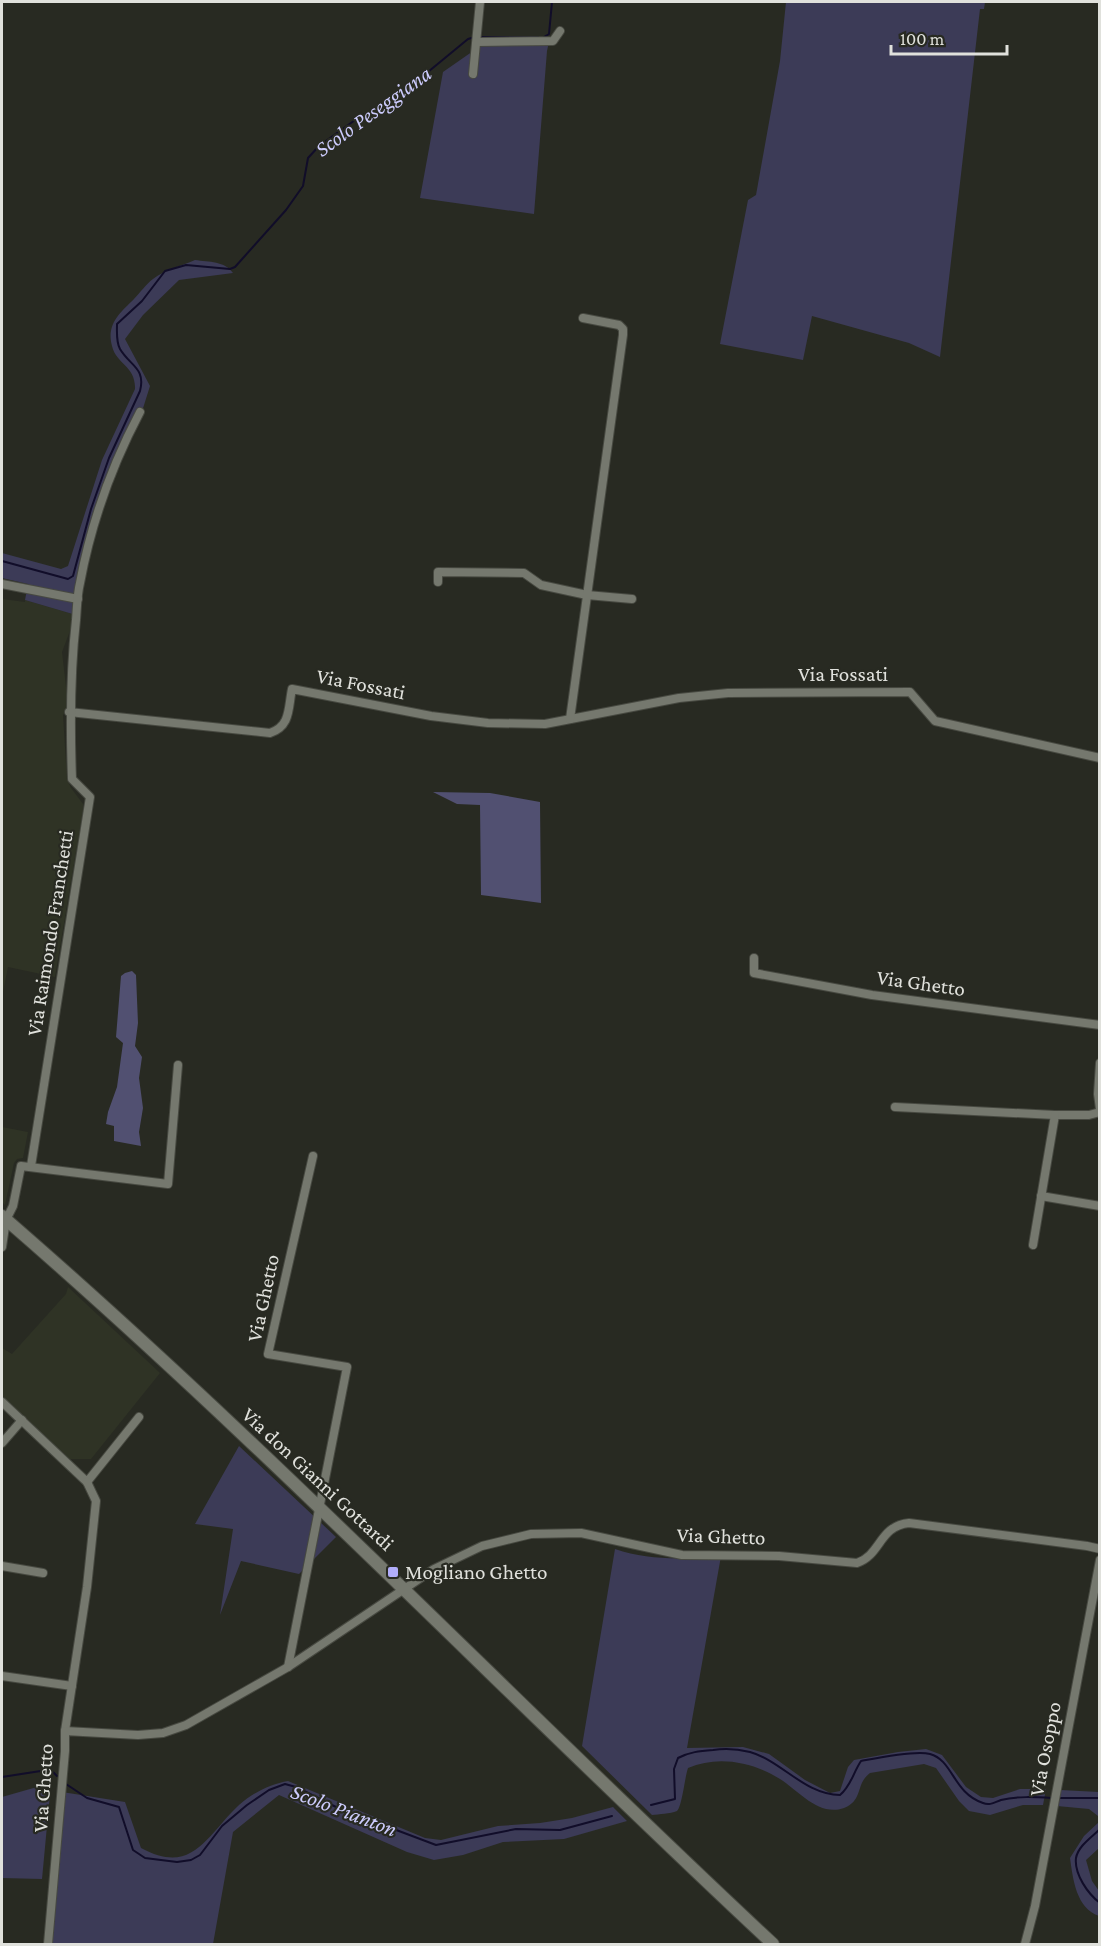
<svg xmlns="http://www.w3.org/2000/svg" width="1101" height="1946" viewBox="0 0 1101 1946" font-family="'Crimson Pro',serif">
  <rect width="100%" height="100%" fill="#282a22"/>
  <!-- built -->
  <g fill="#2f3325">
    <polygon points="2,599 25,602 25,600 76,615 62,652 68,704 68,709 63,715 67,779 71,788 83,804 83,810 55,977 8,967 2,997"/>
    <polygon points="2,1127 28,1132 23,1158 17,1159 14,1163 5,1205 2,1202"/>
    <polygon points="68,1287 160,1373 91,1459 70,1459 2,1396 2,1348 12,1354 66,1294"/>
  </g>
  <!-- green -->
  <g fill="#3c3b57">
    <polygon points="786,2 985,2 984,9 980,9 940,357 909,343 812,316 803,360 720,344 748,200 756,195 780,61"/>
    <polygon points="477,42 549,42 547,51 534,214 420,198 443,72 476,49"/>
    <path d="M195,260C209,262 225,261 233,273L179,280L143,315L125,339L150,386L139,421L102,499L76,615L25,600L28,584L2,578V553L61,569L68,566L102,460L135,389C136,366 116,364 112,346C106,324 120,313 134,299C140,293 146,284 153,279C165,270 181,266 195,260Z"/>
    <polygon points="239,1446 336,1537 299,1574 241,1561 220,1615 233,1529 195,1524"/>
    <path d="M615,1549C650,1561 685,1559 721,1556L687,1748L743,1747L769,1754L805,1780L830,1793L840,1791L848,1767L854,1760L898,1752L926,1749L942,1755L966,1787L981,1797L993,1798L1020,1789H1046L1043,1805H1023L990,1815L969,1811L959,1801L936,1768L924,1764L870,1773C855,1784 864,1800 844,1808C819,1817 799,1791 780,1779C753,1762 718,1755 688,1768C685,1776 682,1807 677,1811C670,1814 659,1814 652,1815L582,1746Z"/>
    <path d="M288,1781L425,1838L441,1840L498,1826L540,1823L572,1818L613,1807L627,1821L564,1839L503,1842L463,1855L434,1860L407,1852L279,1795L233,1832L213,1944H48L62,1792L125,1802L141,1848C193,1876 206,1836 239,1805C252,1793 271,1784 288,1781Z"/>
    <polygon points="51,1783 42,1879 2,1878 2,1797"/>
    <path d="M1060,1790L1099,1792V1848L1086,1860L1092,1881L1099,1891V1916C1076,1908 1073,1879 1070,1858L1084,1836L1099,1822L1098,1816L1089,1809L1057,1806Z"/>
  </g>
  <!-- forest -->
  <g fill="#515071">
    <polygon points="433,792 490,793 540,802 541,903 481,895 480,805 457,804"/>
    <polygon points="132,971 136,975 138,1023 135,1046 142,1057 139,1078 143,1108 139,1132 141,1146 114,1141 114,1126 106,1124 108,1112 117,1087 123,1043 116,1037 121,976 125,973"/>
  </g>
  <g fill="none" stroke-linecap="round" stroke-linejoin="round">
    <!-- stream -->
    <g stroke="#110d29" stroke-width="2">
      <polyline points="481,37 538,37"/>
      <polyline points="544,37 549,34 552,2"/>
      <path d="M2,561L68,579L73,576L91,509L109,458L140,391C146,368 130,366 120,349C116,342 117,332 117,324L142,301L165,271L186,265L230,269L235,267L286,210L303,186L308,158L319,146L362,115L383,109L468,39L475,37"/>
      <polyline points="2,1777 47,1770 53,1772 57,1776"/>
      <polyline points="66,1784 87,1798 119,1807 133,1850 145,1858 177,1862 191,1860 200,1855 222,1826 247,1805 269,1790 285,1784 296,1787 338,1808 436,1845 516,1829 560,1830 612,1816"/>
      <polyline points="1058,1798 1100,1798"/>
      <path d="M651,1805L675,1799L674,1769L678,1758C689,1752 700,1751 713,1750C725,1748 738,1749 750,1752C782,1761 805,1795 840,1795C851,1786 853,1773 861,1761C877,1758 915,1750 930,1754C953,1760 953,1793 983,1803C990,1806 995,1802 1001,1800C1017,1796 1035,1797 1052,1798"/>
      <path d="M1100,1829C1092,1837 1078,1846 1076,1858C1074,1874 1088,1894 1100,1903"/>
    </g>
    <!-- minor casing -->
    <g stroke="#474941" stroke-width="10">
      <g id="minor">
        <polyline points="477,42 553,41 560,31"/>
        <polyline points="473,74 480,2"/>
        <polyline points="438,582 438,572 524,573 541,585 587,595 632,599"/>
        <polyline points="2,584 78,599"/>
        <path d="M69,712L270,733C291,726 288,708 292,689L431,716L488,723L545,724L679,698L728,693L910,692L935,721L1100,758"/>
        <polyline points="570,719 623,335 623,329 619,325 583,318"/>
        <polyline points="754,958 754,973 872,995 1100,1025"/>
        <polyline points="1100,1063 1098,1094 1100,1109"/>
        <polyline points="895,1107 1055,1115 1089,1115 1100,1112"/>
        <path d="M31,1166L90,797L72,779C70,725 70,673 76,620C77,608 77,595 80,583C91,524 112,465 140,412"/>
        <polyline points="1041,1196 1100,1206"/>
        <polyline points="1033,1245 1055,1115"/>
        <polyline points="2,1247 6,1220 13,1206 21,1166 168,1184 178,1065"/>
        <polyline points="2,1402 87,1482 139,1417"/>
        <polyline points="2,1443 22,1420"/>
        <polyline points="2,1566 43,1573"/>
        <polyline points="288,1667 347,1367 268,1354 313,1156"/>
        <polyline points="2,1676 72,1686"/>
        <polyline points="65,1731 87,1587 96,1501 87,1482"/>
        <path d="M48,1944L65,1751V1731L138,1735L163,1733L186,1725L288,1667L434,1569L482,1546L531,1534L581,1533L682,1555L779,1556L857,1563C881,1555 879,1526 909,1523L1087,1546L1100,1549"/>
        <polyline points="1025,1944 1035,1906 1100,1560"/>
      </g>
    </g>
    <!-- secondary casing -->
    <g stroke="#474941" stroke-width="14">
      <path id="secondary" d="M2,1216C269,1447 514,1703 773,1944"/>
    </g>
    <!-- minor -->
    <use href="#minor" stroke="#75786e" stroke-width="8"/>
    <!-- secondary -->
    <use href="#secondary" stroke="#75786e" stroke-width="12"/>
  </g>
  <!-- markers -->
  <rect fill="#b1adfa" stroke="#282a22" stroke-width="2" x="387" y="1566" width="12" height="12" rx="3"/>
  <g text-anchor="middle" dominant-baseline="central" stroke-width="4.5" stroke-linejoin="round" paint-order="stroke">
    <!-- street labels -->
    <g font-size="21" fill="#e0e1dc" stroke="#282a22">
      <text x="843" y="674">Via Fossati</text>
      <text transform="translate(361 684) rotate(11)">Via Fossati</text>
      <text transform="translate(50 933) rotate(-81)">Via Raimondo Franchetti</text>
      <text transform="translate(921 983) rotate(8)">Via Ghetto</text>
      <text transform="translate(263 1298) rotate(-78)">Via Ghetto</text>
      <text transform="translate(318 1479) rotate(43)">Via don Gianni Gottardi</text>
      <text transform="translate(721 1536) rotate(2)">Via Ghetto</text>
      <text transform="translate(1045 1749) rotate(-79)">Via Osoppo</text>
      <text transform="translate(43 1788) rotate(-86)">Via Ghetto</text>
    </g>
    <!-- poi labels -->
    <g font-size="21" fill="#e0e1dc" stroke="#282a22" text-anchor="start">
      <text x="405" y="1572">Mogliano Ghetto</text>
    </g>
    <!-- water labels -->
    <g font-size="22" font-style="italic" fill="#cccbfc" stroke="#282a22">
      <text transform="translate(373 111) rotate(-36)">Scolo Peseggiana</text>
      <text transform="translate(344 1810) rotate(21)">Scolo Pianton</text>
    </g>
  </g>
  <!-- border -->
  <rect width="1101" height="1946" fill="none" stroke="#e0e1dc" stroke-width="6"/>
  <!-- scale -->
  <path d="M891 45v9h116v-9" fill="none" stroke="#e0e1dc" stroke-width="3"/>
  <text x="900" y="45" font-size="18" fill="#e0e1dc" stroke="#282a22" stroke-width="4.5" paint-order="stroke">100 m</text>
</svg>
